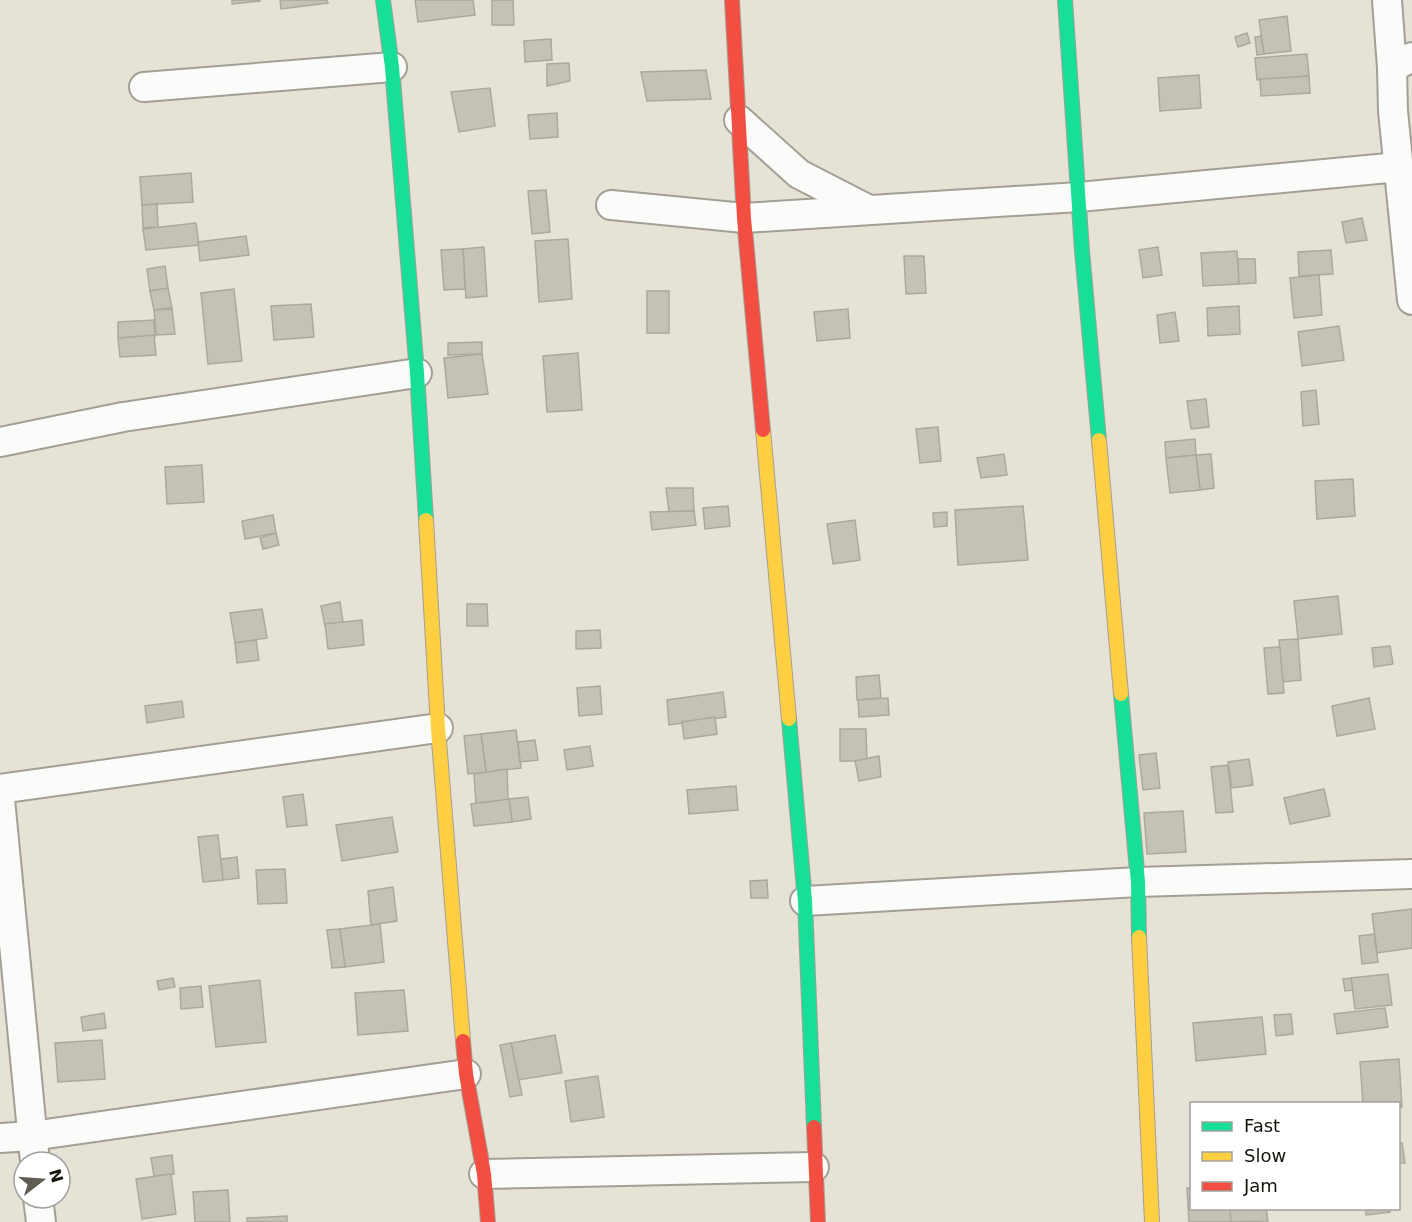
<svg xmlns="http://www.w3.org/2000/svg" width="1412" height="1222" viewBox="0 0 1412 1222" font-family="'DejaVu Sans',sans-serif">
  <rect width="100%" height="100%" fill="#e6e2d5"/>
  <!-- building -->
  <g fill="#c5c1b7" stroke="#aba89e" stroke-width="1.5">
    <polygon points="232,0 260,0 260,1 232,4"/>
    <polygon points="280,0 327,0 328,3 281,9"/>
    <polygon points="415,0 473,0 475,15 418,22"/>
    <polygon points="492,0 513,0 514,25 492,25"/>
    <polygon points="1287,16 1291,51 1264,54 1259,20"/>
    <polygon points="1247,33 1250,43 1238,47 1235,37"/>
    <polygon points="1261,36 1264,54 1257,55 1255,37"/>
    <polygon points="551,39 552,60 525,62 524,41"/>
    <polygon points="1307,54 1309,76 1257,80 1255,58"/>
    <polygon points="569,63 570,81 547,86 547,64"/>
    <polygon points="706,70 711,99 647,101 641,72"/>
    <polygon points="1199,75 1201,108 1160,111 1158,78"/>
    <polygon points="1309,76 1310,93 1261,96 1260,79"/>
    <polygon points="490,88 495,126 459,132 451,92"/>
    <polygon points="557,113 558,137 530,139 528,115"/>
    <polygon points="191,173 193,202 142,205 140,177"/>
    <polygon points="546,190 550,232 532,234 528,191"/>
    <polygon points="157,204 158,227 143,228 142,205"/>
    <polygon points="1362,218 1367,240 1346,243 1342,222"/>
    <polygon points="196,223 199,245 146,250 143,229"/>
    <polygon points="246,236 249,255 200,261 198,242"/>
    <polygon points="568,239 572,299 539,302 535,241"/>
    <polygon points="484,247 487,296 466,298 463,249"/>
    <polygon points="1158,247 1162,275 1143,278 1139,250"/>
    <polygon points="463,249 465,289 444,290 441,250"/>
    <polygon points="1331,250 1333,274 1299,276 1298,252"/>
    <polygon points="1237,251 1239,284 1203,286 1201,253"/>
    <polygon points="904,256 924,256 926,293 906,294"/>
    <polygon points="1238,259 1255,259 1256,283 1239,284"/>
    <polygon points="165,266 168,288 150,291 147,269"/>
    <polygon points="1319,275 1322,315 1294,318 1290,278"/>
    <polygon points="168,288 172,308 154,310 150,291"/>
    <polygon points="234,289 242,361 208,364 201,293"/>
    <rect x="647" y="291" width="22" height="42"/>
    <polygon points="311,304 314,337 274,340 271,306"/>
    <polygon points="1239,306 1240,334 1208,336 1207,308"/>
    <polygon points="172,309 175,334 156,335 154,310"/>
    <polygon points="848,309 850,338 817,341 814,312"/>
    <polygon points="1175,312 1179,341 1160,343 1157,315"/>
    <polygon points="154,320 155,337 118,338 118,322"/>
    <polygon points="1339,326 1344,360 1302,366 1298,332"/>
    <polygon points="154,335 156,355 120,357 118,338"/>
    <polygon points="482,342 482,354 448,355 448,343"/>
    <polygon points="578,353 582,410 547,412 543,356"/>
    <polygon points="482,354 488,394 448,398 444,358"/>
    <polygon points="1316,390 1319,424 1303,426 1301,392"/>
    <polygon points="1206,399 1209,427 1191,429 1187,401"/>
    <polygon points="938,427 941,461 920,463 916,429"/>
    <polygon points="1195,439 1196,455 1166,458 1165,442"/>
    <polygon points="1004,454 1007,475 981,478 977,458"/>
    <polygon points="1211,454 1214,488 1200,490 1196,455"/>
    <polygon points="1196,455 1200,490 1170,493 1166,458"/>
    <polygon points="202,465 204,502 167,504 165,467"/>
    <polygon points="1353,479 1355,516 1317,519 1315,481"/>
    <polygon points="666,488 693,488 694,511 669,512"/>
    <polygon points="728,506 730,526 705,529 703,508"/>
    <polygon points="1023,506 1028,560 958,565 955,510"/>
    <polygon points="694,511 696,525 652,530 650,512"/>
    <polygon points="947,512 947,526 934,527 933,513"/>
    <polygon points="273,515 276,533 245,539 242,521"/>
    <polygon points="855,520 860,560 833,564 827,524"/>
    <polygon points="276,533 279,545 263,549 260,538"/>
    <polygon points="1338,596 1342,634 1298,639 1294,601"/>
    <polygon points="340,602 343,622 325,626 321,606"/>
    <polygon points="467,604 487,604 488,626 467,626"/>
    <polygon points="262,609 267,638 235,643 230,613"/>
    <polygon points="362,620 364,645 328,649 325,624"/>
    <polygon points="600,630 601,648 576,649 576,631"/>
    <polygon points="1298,639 1301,680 1282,682 1279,640"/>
    <polygon points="256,640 259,660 237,663 235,643"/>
    <polygon points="1390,646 1393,664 1374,667 1372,648"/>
    <polygon points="1280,647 1284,693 1268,694 1264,648"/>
    <polygon points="879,675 881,698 857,700 856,677"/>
    <polygon points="600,686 602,714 579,716 577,688"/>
    <polygon points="723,692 726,717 669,725 667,700"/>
    <polygon points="888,698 889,715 859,717 858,700"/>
    <polygon points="1369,698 1375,729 1337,736 1332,706"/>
    <polygon points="182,701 184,717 147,723 145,706"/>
    <polygon points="715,717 717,734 684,739 682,722"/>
    <polygon points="840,729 866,729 867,761 840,761"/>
    <polygon points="516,730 521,768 486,772 481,734"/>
    <polygon points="481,734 486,772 468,774 464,736"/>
    <polygon points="535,740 538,760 520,762 518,742"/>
    <polygon points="590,746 593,766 567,770 564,750"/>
    <polygon points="1156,753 1160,788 1143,790 1139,755"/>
    <polygon points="879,756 881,777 859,781 855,761"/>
    <polygon points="1249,759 1253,785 1232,788 1228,762"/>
    <polygon points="1228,765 1233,812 1216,813 1211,767"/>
    <polygon points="507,769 508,800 476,804 474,774"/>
    <polygon points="736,786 738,810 689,814 687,790"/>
    <polygon points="1324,789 1330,816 1290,824 1284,798"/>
    <polygon points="303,794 307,825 287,827 283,797"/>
    <polygon points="528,797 531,819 512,822 509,799"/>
    <polygon points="509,799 512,822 474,826 471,804"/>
    <polygon points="1183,811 1186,852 1147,854 1144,813"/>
    <polygon points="392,817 398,852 342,861 336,825"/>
    <polygon points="218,835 223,880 203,882 198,837"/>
    <polygon points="237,857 239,878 223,880 221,859"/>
    <polygon points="285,869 287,903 258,904 256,870"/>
    <polygon points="767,880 768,898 751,898 750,881"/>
    <polygon points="393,887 397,921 371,925 368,891"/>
    <polygon points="1412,909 1412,948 1377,953 1372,914"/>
    <polygon points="380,924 384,962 345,967 340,929"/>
    <polygon points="340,929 345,967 332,968 327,930"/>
    <polygon points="1374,934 1378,962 1362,964 1359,936"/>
    <polygon points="1388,974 1392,1005 1355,1009 1351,978"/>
    <polygon points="173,978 175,987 159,990 157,981"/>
    <polygon points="1351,978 1353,990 1345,991 1343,979"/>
    <polygon points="260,980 266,1042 216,1047 209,986"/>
    <polygon points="201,986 203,1007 181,1009 180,988"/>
    <polygon points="404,990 408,1031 358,1035 355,993"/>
    <polygon points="1385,1008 1388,1027 1337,1034 1334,1014"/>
    <polygon points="104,1013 106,1028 83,1031 81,1017"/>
    <polygon points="1291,1014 1293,1034 1276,1036 1274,1015"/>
    <polygon points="1262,1017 1266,1054 1196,1061 1193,1023"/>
    <polygon points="555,1035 562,1073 518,1080 511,1043"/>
    <polygon points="102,1040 105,1079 58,1082 55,1043"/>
    <polygon points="511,1043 522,1095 510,1097 500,1045"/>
    <polygon points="1399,1059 1402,1107 1398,1108 1398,1104 1363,1104 1360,1062"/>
    <polygon points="598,1076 604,1117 571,1122 565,1081"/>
    <polygon points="1398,1143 1402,1143 1405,1163 1398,1163"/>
    <polygon points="172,1155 174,1174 154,1176 151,1158"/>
    <polygon points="171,1174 176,1214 142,1219 136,1179"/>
    <polygon points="1187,1188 1192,1188 1192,1208 1231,1208 1232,1222 1189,1222"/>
    <polygon points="228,1190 230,1222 195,1222 193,1192"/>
    <polygon points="1230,1208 1266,1208 1268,1221 1231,1222"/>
    <polygon points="1366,1208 1389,1208 1390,1212 1366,1215"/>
    <polygon points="287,1216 287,1222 247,1222 247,1218"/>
  </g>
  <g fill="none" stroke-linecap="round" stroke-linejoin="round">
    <!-- street casing -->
    <g stroke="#a39f96" stroke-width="32">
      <g id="street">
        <polyline points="1387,0 1392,68"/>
        <polyline points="1412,57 1392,68 1393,111 1412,300"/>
        <polyline points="144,87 392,67"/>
        <polyline points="739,120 799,174 869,210"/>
        <polyline points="611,205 744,218 1079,197 1399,167"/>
        <polyline points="0,442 123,417 417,373"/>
        <polyline points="0,789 438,728"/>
        <polyline points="0,799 35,1162"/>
        <polyline points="805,901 1138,882 1412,874"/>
        <polyline points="0,1138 32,1136 466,1074"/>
        <polyline points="484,1174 814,1167"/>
        <polyline points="38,1198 41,1222"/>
      </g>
    </g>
    <!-- fast casing -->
    <g stroke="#a39f96" stroke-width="16">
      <g id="fast">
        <polyline points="383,0 392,67 417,373 426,520"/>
        <polyline points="1065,0 1082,251 1099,440"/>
        <polyline points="1121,694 1138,882 1139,937"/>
        <polyline points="789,719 805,901 814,1127"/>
      </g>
    </g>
    <!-- slow casing -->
    <g stroke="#a39f96" stroke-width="16">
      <g id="slow">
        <polyline points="763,430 789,719"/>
        <polyline points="1099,440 1121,694"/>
        <polyline points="426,520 438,728 463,1041"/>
        <polyline points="1139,937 1152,1222"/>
      </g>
    </g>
    <!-- jam casing -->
    <g stroke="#a39f96" stroke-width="16">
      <g id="jam">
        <polyline points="732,0 744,218 763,430"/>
        <polyline points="463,1041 466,1074 484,1174 488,1222"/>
        <polyline points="814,1127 818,1222"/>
      </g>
    </g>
    <!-- street -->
    <use href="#street" stroke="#fbfbf9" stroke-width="28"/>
    <!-- fast -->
    <use href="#fast" stroke="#16e098" stroke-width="14"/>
    <!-- slow -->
    <use href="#slow" stroke="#ffcf43" stroke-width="14"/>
    <!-- jam -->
    <use href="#jam" stroke="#f24e42" stroke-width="14"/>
  </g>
  <!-- legend -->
  <rect x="1190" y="1102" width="210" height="108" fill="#ffffff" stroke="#a2a19d" stroke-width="1.5"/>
  <rect x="1202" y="1122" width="30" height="9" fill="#16e098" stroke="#a2a19d" stroke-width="1.5"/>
  <text x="1244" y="1132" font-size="18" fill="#17140b">Fast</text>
  <rect x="1202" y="1152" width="30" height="9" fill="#ffcf43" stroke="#a2a19d" stroke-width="1.5"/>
  <text x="1244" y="1162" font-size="18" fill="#17140b">Slow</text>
  <rect x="1202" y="1182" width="30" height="9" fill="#f24e42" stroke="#a2a19d" stroke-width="1.5"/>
  <text x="1244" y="1192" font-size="18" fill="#17140b">Jam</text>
  <!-- north arrow -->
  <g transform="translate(42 1180) rotate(73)"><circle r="28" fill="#ffffff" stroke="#a2a19d" stroke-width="1.5"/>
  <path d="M0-4.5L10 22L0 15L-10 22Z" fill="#5f5c52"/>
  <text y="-9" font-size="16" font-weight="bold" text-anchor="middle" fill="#17140b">N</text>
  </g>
</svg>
